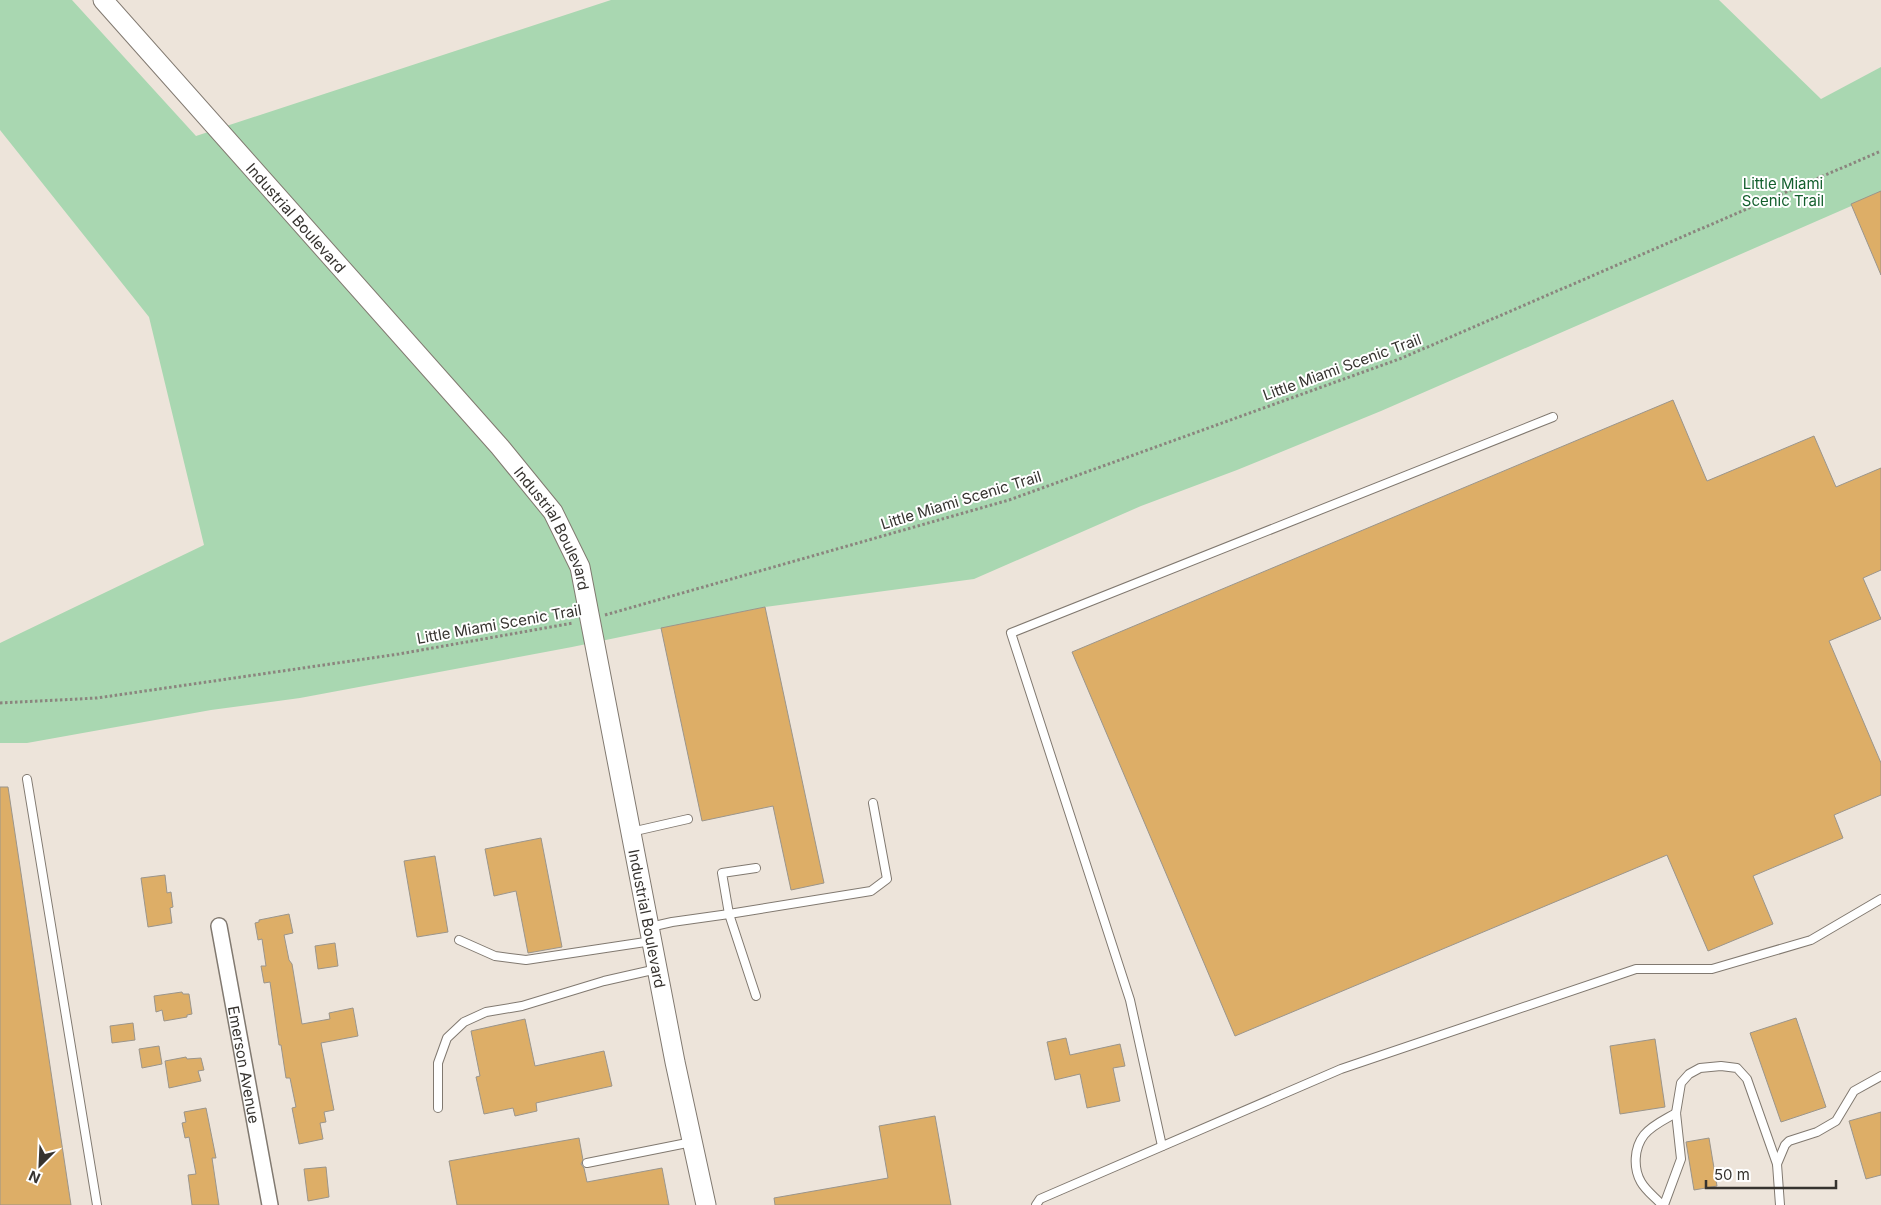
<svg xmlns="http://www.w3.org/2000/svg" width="1881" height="1205" viewBox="0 0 1881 1205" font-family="Inter,sans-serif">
  <rect width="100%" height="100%" fill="#ede4da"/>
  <!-- green -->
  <polygon fill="#a9d7b1" points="0,0 72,0 196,136 611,0 1719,0 1821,99 1881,67 1881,193 1381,411 1237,470 1141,506 974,579 765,607 572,647 300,698 211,710 27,743 0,743 0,643 204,545 149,317 0,130"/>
  <!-- building -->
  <g fill="#ddae67" stroke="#9b958b">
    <polygon points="1881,191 1881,275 1851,204"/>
    <polygon points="1673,400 1707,481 1814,436 1836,487 1881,468 1881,570 1863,578 1881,619 1829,641 1881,763 1881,795 1834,815 1843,838 1753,876 1773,924 1708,951 1667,855 1235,1036 1072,652"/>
    <polygon points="765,607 824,883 791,890 773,806 702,821 661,628"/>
    <polygon points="0,787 8,787 71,1205 0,1205"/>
    <polygon points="541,838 562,947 528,953 516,891 494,896 485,849"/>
    <polygon points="435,856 448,932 417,937 404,861"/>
    <polygon points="165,875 167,893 171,892 173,907 170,908 172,923 148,927 141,878"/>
    <polygon points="289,914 293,933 284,935 289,960 292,964 302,1024 330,1019 329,1013 353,1008 358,1036 321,1043 334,1110 324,1112 326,1122 320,1123 323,1139 299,1144 292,1108 296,1107 290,1078 286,1078 281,1045 279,1045 270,982 264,983 261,966 266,966 262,939 258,940 255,923 259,922 259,920"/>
    <polygon points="335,943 338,966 318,969 315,946"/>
    <polygon points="182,992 183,994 189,994 192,1014 187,1015 187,1017 164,1021 162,1010 156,1012 154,996"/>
    <polygon points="1796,1018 1826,1107 1781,1122 1750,1033"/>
    <polygon points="525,1019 535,1066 604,1051 612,1086 536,1103 537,1111 515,1116 513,1108 484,1114 476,1077 480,1076 471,1031"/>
    <polygon points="133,1023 135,1040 112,1043 110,1026"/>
    <polygon points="1066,1038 1070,1055 1120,1044 1125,1066 1113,1068 1120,1101 1087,1108 1080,1074 1055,1080 1047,1042"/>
    <polygon points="1655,1039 1665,1107 1620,1114 1610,1046"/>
    <polygon points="159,1046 162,1064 142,1068 139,1049"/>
    <polygon points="186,1057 187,1059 201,1058 204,1070 198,1071 201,1081 169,1088 165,1061"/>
    <polygon points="206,1108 216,1158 212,1158 219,1205 192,1205 188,1175 196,1174 189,1137 185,1138 182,1123 186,1122 184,1112"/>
    <polygon points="1881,1112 1881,1175 1866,1179 1849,1121"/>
    <polygon points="935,1116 951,1205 775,1205 774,1198 888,1178 879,1126"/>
    <polygon points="579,1138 583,1160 581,1164 584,1168 587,1182 662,1168 669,1205 457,1205 449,1161"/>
    <polygon points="1709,1138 1717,1186 1694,1190 1686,1142"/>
    <polygon points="326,1167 329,1197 308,1201 304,1169"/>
  </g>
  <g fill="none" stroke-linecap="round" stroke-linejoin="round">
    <!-- service casing -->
    <g stroke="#817970" stroke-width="10">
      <g id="service">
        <polyline points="27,779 97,1205"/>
        <polyline points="631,832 688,819"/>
        <polyline points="756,868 722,873 729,914 871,891 887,879 873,803"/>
        <polyline points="650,927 672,922 729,914 756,996"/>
        <polyline points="459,940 495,956 526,960 652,941"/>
        <polyline points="438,1108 438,1063 447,1038 464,1022 486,1012 522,1006 604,981 657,969"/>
        <polyline points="1162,1146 1130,1000 1011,633 1553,417"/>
        <polyline points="587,1163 692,1142"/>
        <polyline points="1036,1205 1040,1199 1341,1069 1636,969 1712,969 1811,940 1881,899"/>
        <path d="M1662,1205C1656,1198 1646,1191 1641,1182C1633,1168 1634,1148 1644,1135C1652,1125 1666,1119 1676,1113"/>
        <polyline points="1664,1205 1681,1159 1676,1113 1681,1083 1689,1074 1700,1068 1721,1066 1737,1068 1747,1079 1777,1164"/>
        <polyline points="1780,1205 1777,1164 1785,1145 1789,1141 1817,1132 1836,1121 1854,1091 1881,1076"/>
      </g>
    </g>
    <!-- minor casing -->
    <g stroke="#817970" stroke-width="18">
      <g id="minor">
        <path id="s1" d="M219,926L270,1205"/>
      </g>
    </g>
    <!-- tertiary casing -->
    <g stroke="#817970" stroke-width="21">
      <g id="tertiary">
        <path id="s2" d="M103,0L500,447L553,512L580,567L675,1062L706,1205"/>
      </g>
    </g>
    <!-- path -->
    <g stroke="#8b857e" stroke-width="3" stroke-dasharray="2.5 2.5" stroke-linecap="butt">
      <polyline points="605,615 1009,500 1402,358 1881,151"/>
      <polyline points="0,703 97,698 399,654 573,623"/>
    </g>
    <!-- service -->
    <use href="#service" stroke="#fff" stroke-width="8"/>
    <!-- minor -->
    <use href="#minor" stroke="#fff" stroke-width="15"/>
    <!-- tertiary -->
    <use href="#tertiary" stroke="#fff" stroke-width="19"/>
  </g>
  <g text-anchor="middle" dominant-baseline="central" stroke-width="4" stroke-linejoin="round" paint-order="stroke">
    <!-- park labels -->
    <g font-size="15" fill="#135f2d" stroke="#fff">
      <text x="1783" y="183">Little Miami<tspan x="1783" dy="17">Scenic Trail</tspan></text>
    </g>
    <!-- street labels -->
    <g font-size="15" fill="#36332f" stroke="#fff">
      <text stroke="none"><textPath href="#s2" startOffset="291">Industrial Boulevard</textPath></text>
      <text transform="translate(1342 367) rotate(-20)">Little Miami Scenic Trail</text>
      <text transform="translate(961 500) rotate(-17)">Little Miami Scenic Trail</text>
      <text stroke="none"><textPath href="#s2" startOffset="696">Industrial Boulevard</textPath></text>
      <text transform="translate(499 624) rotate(-10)">Little Miami Scenic Trail</text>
      <text stroke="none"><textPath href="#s2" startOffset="1101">Industrial Boulevard</textPath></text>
      <text stroke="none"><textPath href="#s1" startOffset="141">Emerson Avenue</textPath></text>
    </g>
  </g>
  <!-- north arrow -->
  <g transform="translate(40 1165) rotate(204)" stroke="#ffffff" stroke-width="4" paint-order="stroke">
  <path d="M0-4L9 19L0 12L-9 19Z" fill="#36332f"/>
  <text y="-8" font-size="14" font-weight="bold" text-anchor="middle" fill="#36332f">N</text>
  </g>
  <!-- scale -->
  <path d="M1706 1180v8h130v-8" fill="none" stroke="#36332f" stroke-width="2.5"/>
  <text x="1714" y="1180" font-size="15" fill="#36332f" stroke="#ffffff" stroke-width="4" paint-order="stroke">50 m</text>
</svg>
